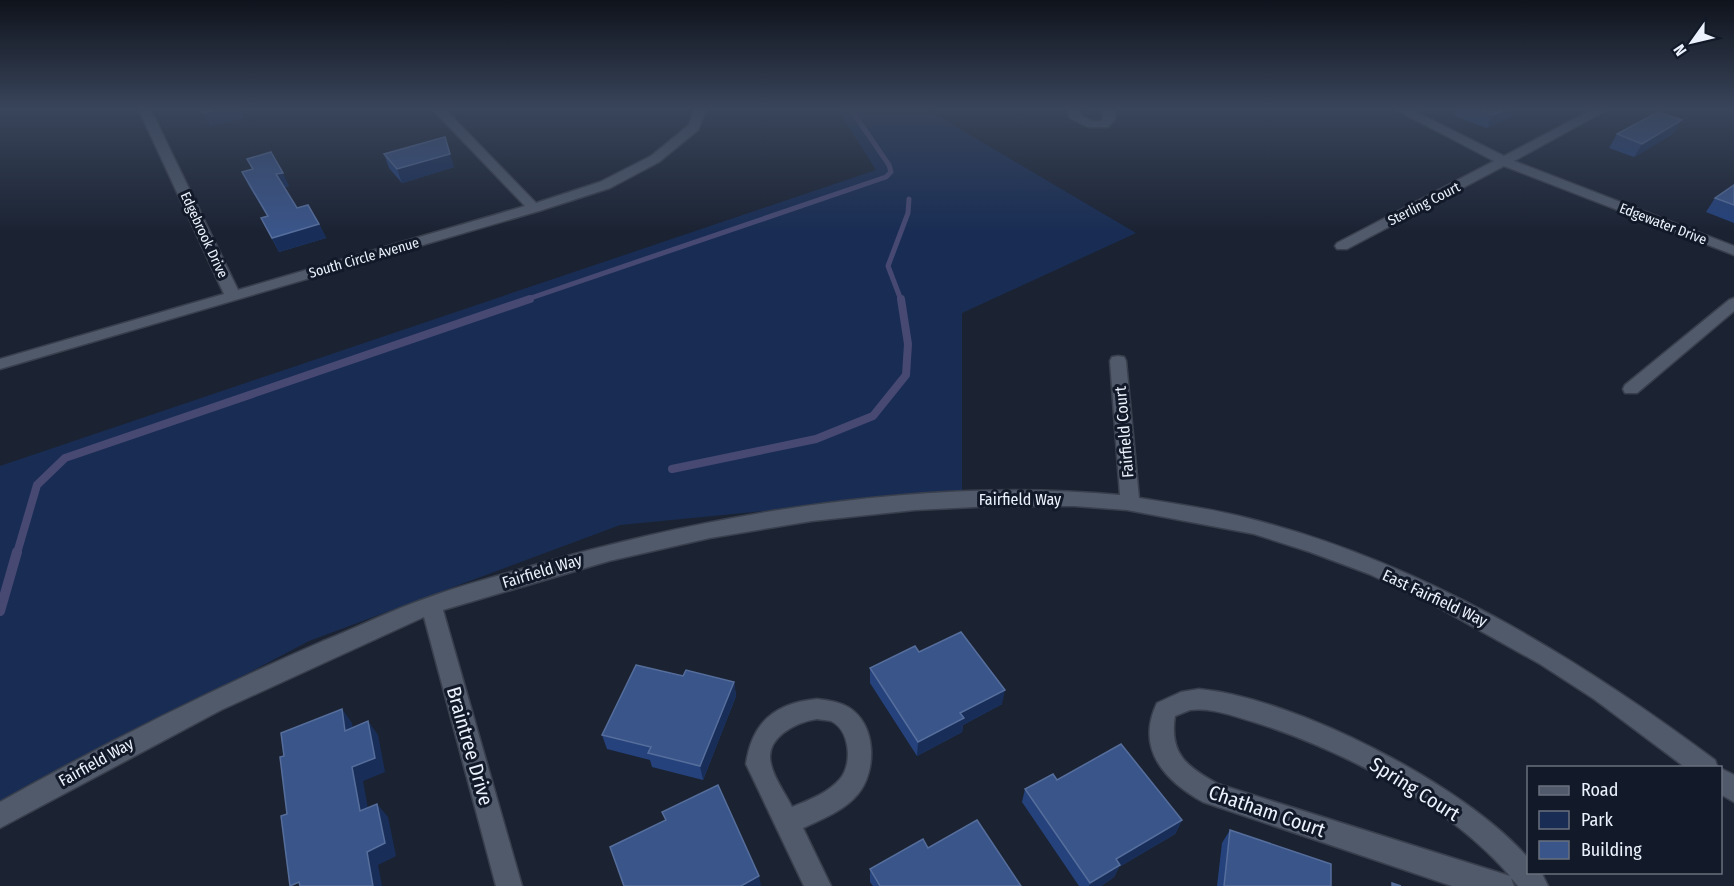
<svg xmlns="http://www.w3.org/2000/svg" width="1734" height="886" viewBox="0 0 1734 886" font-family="'Fira Sans Condensed',sans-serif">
  <rect width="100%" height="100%" fill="#1b2333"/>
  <!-- green -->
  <polygon fill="#192d54" points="837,108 924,108 1136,233 962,313 962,492 620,525 309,641 0,804 0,466 876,170"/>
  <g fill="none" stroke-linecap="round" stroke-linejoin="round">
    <!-- stream-far2 -->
    <g stroke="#474973" stroke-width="5">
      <polyline points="525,300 886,177 891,172 889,165 850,108"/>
      <polyline points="901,300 888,266 908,213 909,199"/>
    </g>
    <!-- stream-far1 -->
    <g stroke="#474973" stroke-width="8">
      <polyline points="672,469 816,439 873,416 906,375 908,344 901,299"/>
      <polyline points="17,553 37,485 65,458 530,299"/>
    </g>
    <!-- stream -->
    <polyline stroke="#474973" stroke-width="10" points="0,611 17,552"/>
    <!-- minor casing -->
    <g stroke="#393f4c" stroke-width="3">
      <g id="minor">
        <polygon points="138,108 150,108 238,290 525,206 431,108 444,108 536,203 600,182 651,156 689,125 695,108 707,108 698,130 659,162 610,188 539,211 0,369 0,359 224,294"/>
        <polygon points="1067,108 1079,108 1082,116 1092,121 1101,121 1103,118 1103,108 1115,108 1115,119 1108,127 1088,127 1070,118"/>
        <polygon points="1393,108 1408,108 1504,156 1595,108 1610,108 1514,161 1734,246 1734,255 1504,166 1347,249 1337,249 1335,246 1337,243 1494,161"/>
        <polygon points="1734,298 1734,311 1637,393 1625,393 1623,389 1625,385 1729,300"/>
        <path d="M1118,356L1124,357L1126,361L1139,498C1176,504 1214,509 1251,519C1422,563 1574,655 1715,760L1718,768H1686L1594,699L1540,664L1427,601L1369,574L1310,552L1254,534L1127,510L1074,506H995L915,510L812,521L710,538L609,561L443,610L522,886H496L424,617L221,710L0,828V802C105,743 213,689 323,641C358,627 392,610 427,598C462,585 499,576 535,565C718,512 929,477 1120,495L1110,361L1112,357Z"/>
        <path d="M1199,689C1295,698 1465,785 1528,858V872H1541L1548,886H1518L1511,878L1514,886H1452L1203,802C1165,781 1135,749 1157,703L1181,692ZM1190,710C1212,707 1236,717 1257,723C1344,751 1449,805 1510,876L1218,784C1187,767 1169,754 1175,716Z"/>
        <path d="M817,699C827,700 839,702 848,707C877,724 877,771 858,794C844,811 822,819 803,828L831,886H804L746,764C752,722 775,703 817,699ZM817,719C821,720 827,720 831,721C850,730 853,764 840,779C828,793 809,800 792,807C786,794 774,779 771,764C764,738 796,722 817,719Z"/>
        <polygon points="1720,768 1734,775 1734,802 1720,794"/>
      </g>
    </g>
    <!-- minor -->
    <use href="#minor" fill="#505a6b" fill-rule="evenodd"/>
  </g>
  <!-- wall -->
  <g fill="#25427c">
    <polygon points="1457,108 1515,108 1510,117 1487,128 1454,116"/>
    <polygon points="1674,133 1634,157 1609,148 1617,134"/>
    <polygon points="384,154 454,167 402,183 389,168"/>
    <polygon points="247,159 289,186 284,188 297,208 319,224 326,238 279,252 261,218 267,216 249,186 242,172 252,169"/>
    <polygon points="1734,185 1734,223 1706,212 1715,198"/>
    <polygon points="919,652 1002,704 963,725 962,732 917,756 870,683 870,668"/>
    <polygon points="683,676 734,682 736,696 703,780 652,767 650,760 607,749 602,735"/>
    <polygon points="1057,780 1182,820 1175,834 1119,867 1114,877 1101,886 1079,886 1022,802 1025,789"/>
    <polygon points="1230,830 1331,886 1217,886 1222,843"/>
    <polygon points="928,848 1021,886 873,886 870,882 870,869"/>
  </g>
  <!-- shaded-wall -->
  <g fill="#182e59">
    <polygon points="224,108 240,108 245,118 210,126 203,113"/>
    <polygon points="1508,108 1515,108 1510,117 1487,128 1493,115"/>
    <polygon points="1682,120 1674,133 1634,157 1642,144"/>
    <polygon points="445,137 454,167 402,183 397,169"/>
    <polygon points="283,173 289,186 282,188 276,174"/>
    <polygon points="319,224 326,238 279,252 272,238"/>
    <polygon points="734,682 736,696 703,780 700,766"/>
    <polygon points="1005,690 1002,704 963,725 962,732 917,756 918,742 960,713"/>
    <polygon points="342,709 352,723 356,745 345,731"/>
    <polygon points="368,721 378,735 385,772 363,781 371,825 360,811 352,767"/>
    <polygon points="377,804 388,817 396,856 378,865 382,886 373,886 367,852"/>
    <polygon points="1182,820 1175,834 1119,867 1114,877 1101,886 1089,886 1090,883 1116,859"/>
    <polygon points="759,876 761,886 741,886"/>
  </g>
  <!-- building -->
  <g fill="#3a558a" stroke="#566e9c" stroke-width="1.5">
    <polygon points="200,108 224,108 203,113"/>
    <polygon points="1475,108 1508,108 1493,115"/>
    <polygon points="1658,112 1682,120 1642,144 1617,134"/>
    <polygon points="445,137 450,154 397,169 384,154"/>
    <polygon points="271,152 283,173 276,174 297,208 308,205 319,224 272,238 261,218 268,216 242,172 253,169 247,159"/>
    <polygon points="1734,185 1734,205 1715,198"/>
    <polygon points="961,632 1005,690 960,713 964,718 918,742 870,668 915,646 919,652"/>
    <polygon points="636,665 683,676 686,670 734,682 700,766 648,753 651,747 602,735"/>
    <polygon points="342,709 345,731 368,721 375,758 352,767 360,811 377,804 385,843 367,852 373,886 300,886 299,882 290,886 281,816 287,814 280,757 284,756 281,733"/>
    <polygon points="1121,744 1182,820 1116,859 1120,865 1090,883 1025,789 1053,774 1057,780"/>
    <polygon points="718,785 759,876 741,886 624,886 610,847 666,820 662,812"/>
    <polygon points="977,820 1021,886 880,886 870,869 923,839 928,848"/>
    <polygon points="1230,830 1331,864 1331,886 1224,886"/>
    <polygon points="1392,883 1401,886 1392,886"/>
  </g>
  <!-- sky -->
  <linearGradient id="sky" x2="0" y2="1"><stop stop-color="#0f131c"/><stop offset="0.47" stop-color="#39455b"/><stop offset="1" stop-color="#39455b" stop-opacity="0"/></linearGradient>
  <rect width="1734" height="232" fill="url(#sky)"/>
  <g text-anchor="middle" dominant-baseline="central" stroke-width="6" stroke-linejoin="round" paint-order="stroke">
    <!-- far-street labels -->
    <g font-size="14" fill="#ecf2fd" stroke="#121a29">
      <text transform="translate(1424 204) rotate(-27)">Sterling Court</text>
      <text transform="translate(1663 224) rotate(21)">Edgewater Drive</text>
      <text transform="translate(204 235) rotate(65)">Edgebrook Drive</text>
      <text transform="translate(364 258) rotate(-16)">South Circle Avenue</text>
    </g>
    <!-- street labels -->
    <g font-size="16" fill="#ecf2fd" stroke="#121a29">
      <text transform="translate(1124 432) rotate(-95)">Fairfield Court</text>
      <text x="1020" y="499">Fairfield Way</text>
      <text transform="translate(542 571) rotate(-17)">Fairfield Way</text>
      <text transform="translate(1435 598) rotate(25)">East Fairfield Way</text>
      <text transform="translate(96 762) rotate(-29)">Fairfield Way</text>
    </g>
    <!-- near-street labels -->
    <g font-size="20" fill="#ecf2fd" stroke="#121a29">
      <text transform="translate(470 746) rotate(74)">Braintree Drive</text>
      <text transform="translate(1415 789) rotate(32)">Spring Court</text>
      <text transform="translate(1267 811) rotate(19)">Chatham Court</text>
    </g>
  </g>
  <!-- legend -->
  <rect x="1527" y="766" width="195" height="108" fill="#121a29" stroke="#69707e" stroke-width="1.5"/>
  <rect x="1539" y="786" width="30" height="9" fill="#505a6b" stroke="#69707e" stroke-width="1.5"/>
  <text x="1581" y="796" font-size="18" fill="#ecf2fd">Road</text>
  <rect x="1539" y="811" width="30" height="18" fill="#192d54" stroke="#69707e" stroke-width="1.5"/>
  <text x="1581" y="826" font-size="18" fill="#ecf2fd">Park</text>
  <rect x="1539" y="841" width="30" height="18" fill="#3a558a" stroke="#69707e" stroke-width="1.5"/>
  <text x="1581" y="856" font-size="18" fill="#ecf2fd">Building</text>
  <!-- north arrow -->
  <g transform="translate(1692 42) rotate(236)" stroke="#121a29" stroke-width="4.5" paint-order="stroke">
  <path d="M0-4.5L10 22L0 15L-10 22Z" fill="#ecf2fd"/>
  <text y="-9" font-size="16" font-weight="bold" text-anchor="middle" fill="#ecf2fd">N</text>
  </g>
</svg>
